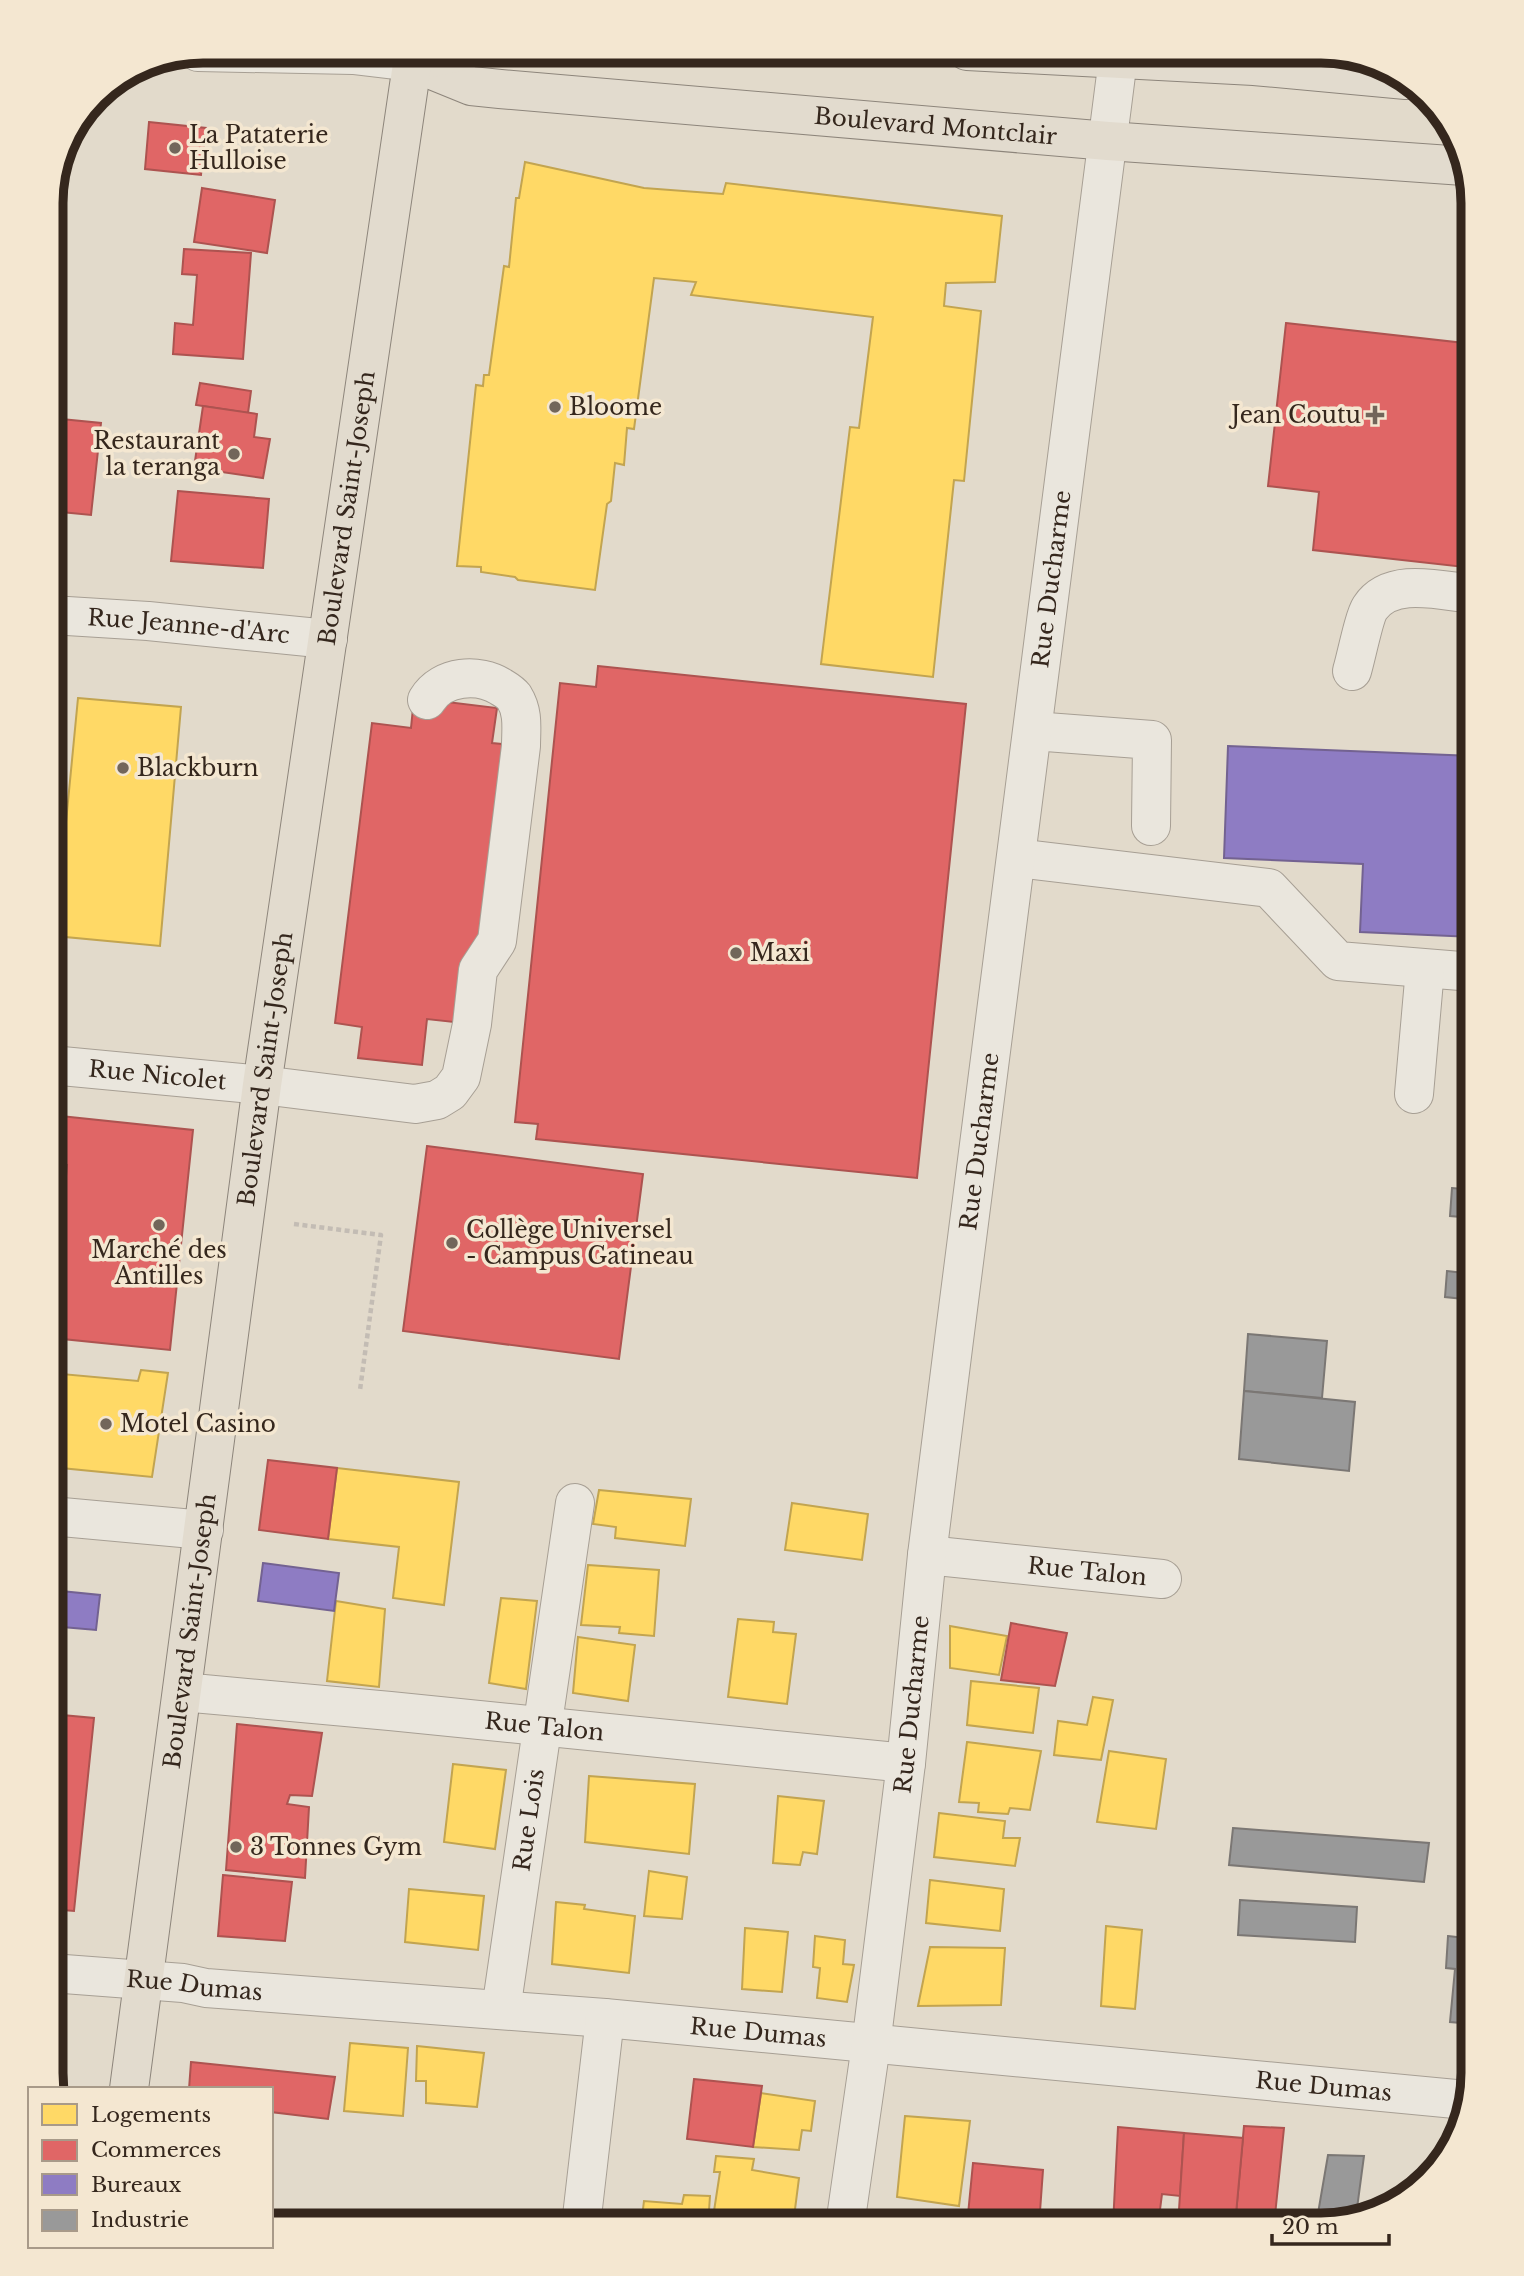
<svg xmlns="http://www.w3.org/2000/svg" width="1524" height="2276" viewBox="0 0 1524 2276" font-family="'Libre Baskerville',serif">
  <rect width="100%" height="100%" fill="#e2dacb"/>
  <!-- homes -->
  <g fill="#ffd966" stroke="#c2a450" stroke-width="2">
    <polygon points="525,162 644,188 723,194 726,183 1002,216 995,282 946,283 944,306 981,311 964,481 954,480 933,677 821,664 850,427 859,428 873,317 691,295 696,282 654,278 634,429 627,428 624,465 615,463 611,501 607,504 595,590 518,580 515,577 481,572 481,567 457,566 476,385 483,386 484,375 489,375 504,266 509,267 516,198 519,198"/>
    <polygon points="78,698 181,707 160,946 55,936"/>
    <polygon points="141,1370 168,1373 152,1477 51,1467 51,1373 138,1381"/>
    <polygon points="337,1468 459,1482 444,1605 393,1598 399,1547 328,1539"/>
    <polygon points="599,1490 691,1499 685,1546 615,1538 616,1527 593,1524"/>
    <polygon points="792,1503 868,1514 862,1560 785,1550"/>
    <polygon points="588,1565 659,1570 654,1636 619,1633 620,1627 581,1625"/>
    <polygon points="501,1598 537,1601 526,1689 489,1683"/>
    <polygon points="336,1601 385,1609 379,1687 327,1681"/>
    <polygon points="738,1619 774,1622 773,1632 796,1634 787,1704 728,1697"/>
    <polygon points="950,1626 1007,1636 999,1675 950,1668"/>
    <polygon points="578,1637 635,1645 628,1701 573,1693"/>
    <polygon points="971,1681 1039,1688 1033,1733 967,1725"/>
    <polygon points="1093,1697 1113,1700 1101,1760 1054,1755 1058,1721 1087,1725"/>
    <polygon points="967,1742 1041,1751 1030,1810 1010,1808 1008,1814 978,1812 979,1803 959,1802"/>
    <polygon points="1109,1751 1166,1759 1156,1829 1097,1822"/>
    <polygon points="453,1764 506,1770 495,1849 444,1842"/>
    <polygon points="589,1776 695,1784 689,1854 585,1842"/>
    <polygon points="778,1796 824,1801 817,1854 803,1852 800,1865 773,1863"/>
    <polygon points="939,1813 1005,1821 1003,1838 1020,1838 1015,1866 934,1857"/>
    <polygon points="649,1871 687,1877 682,1919 644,1916"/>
    <polygon points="930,1880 1004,1889 1000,1931 926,1923"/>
    <polygon points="409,1889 484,1896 478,1950 405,1942"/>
    <polygon points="556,1902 585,1905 584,1909 635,1916 629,1973 552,1964"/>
    <polygon points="1106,1926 1142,1930 1135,2009 1101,2006"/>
    <polygon points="745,1928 788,1932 782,1992 742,1989"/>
    <polygon points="815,1936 845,1940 843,1964 854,1965 847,2002 817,1998 820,1968 813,1967"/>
    <polygon points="930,1947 1005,1948 1001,2005 918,2006"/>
    <polygon points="350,2043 408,2048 403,2116 344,2111"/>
    <polygon points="417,2046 484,2053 477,2107 426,2103 426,2081 416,2081"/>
    <polygon points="761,2093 815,2101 811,2131 802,2130 799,2150 753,2147"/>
    <polygon points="905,2116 970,2121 959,2206 897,2197"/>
    <polygon points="716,2156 754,2159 752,2170 799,2178 793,2225 739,2223 741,2217 714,2211 720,2172 714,2172"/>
    <polygon points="684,2195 710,2196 708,2225 641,2225 644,2201 682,2204"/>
  </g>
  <!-- shops -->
  <g fill="#e06666" stroke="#ad5350" stroke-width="2">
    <polygon points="149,122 206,128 201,175 145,169"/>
    <polygon points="202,188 275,200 267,253 194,242"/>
    <polygon points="184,249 251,253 243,359 173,354 175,323 193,325 197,275 182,274"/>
    <polygon points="1286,323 1473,344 1473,568 1313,550 1319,492 1268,486"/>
    <polygon points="200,383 251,391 248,413 196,405"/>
    <polygon points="203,406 257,414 254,437 270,439 263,478 194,468"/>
    <polygon points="51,418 101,423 91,515 51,511"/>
    <polygon points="178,491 269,499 263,568 171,561"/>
    <polygon points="598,666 966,704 917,1178 536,1139 538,1124 515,1122 560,683 596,687"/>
    <polygon points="414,698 497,708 492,743 521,746 472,1024 427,1019 422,1065 358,1058 362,1027 335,1023 372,723 411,728"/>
    <polygon points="51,1115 193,1130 170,1350 53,1338 63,1243 51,1242 51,1197 64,1198 67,1165 51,1164"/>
    <polygon points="427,1146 643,1174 619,1359 403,1331"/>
    <polygon points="268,1460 337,1468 328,1539 259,1530"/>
    <polygon points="1011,1623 1067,1633 1055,1686 1001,1680"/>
    <polygon points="51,1714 94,1718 74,1911 51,1909"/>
    <polygon points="237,1724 322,1733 312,1796 290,1795 287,1804 309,1807 305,1878 226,1870"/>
    <polygon points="223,1875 292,1882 285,1941 218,1936"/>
    <polygon points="191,2062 335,2077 328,2119 271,2112 271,2089 189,2089"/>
    <polygon points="694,2079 762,2086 753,2147 687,2139"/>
    <polygon points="1244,2126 1284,2128 1274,2225 1235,2225"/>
    <polygon points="1118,2127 1184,2133 1180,2196 1162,2194 1158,2225 1113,2225"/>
    <polygon points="1184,2133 1243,2138 1235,2225 1178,2225"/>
    <polygon points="973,2163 1043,2170 1039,2225 967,2225"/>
  </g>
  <!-- offices -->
  <g fill="#8e7cc3" stroke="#736291" stroke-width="2">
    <polygon points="1228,746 1473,756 1473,937 1360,932 1363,864 1224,858"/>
    <polygon points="263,1563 339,1573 334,1611 258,1601"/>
    <polygon points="51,1590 100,1595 96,1630 51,1626"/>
  </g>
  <!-- industry -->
  <g fill="#999" stroke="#7b7774" stroke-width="2">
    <polygon points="1452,1188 1473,1190 1473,1218 1450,1216"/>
    <polygon points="1447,1271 1473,1274 1473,1300 1445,1297"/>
    <polygon points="1248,1334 1327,1341 1322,1398 1244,1391"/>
    <polygon points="1244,1391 1355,1402 1349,1471 1239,1459"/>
    <polygon points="1233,1828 1429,1843 1424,1882 1229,1865"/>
    <polygon points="1240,1900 1357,1907 1355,1942 1238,1935"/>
    <polygon points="1448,1936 1473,1939 1473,2024 1450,2022 1455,1969 1446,1968"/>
    <polygon points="1328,2155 1364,2156 1356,2216 1316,2225"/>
  </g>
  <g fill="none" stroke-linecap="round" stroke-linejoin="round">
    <!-- minor casing -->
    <g stroke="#a79f94" stroke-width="40">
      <g id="minor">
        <polyline points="198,52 353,55 412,62"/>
        <path id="s1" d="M51,615L148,621L328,639"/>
        <path d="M1352,671C1356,658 1364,617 1370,608C1391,576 1442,591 1473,594"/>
        <polyline points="1033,731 1152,740 1151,826"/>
        <polyline points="1017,858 1269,888 1338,961 1473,972"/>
        <path id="s2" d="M51,1065L262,1085L415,1104L437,1100L450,1092L461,1077L472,1024L478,970L497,941L521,746C521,729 524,713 514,697C511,693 506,690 501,687C479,673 442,675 427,700"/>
        <polyline points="1414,1094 1425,969"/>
        <polyline points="51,1516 204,1530"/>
        <path id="s3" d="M927,1555L1162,1579"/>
        <path id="s4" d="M182,1692L390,1711L906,1763"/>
        <path id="s5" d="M51,1973L183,1983L206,1988L605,2018L1466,2100"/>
        <path id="s6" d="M501,2010L575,1503"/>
        <polyline points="581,2225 605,2018"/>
        <path id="s7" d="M845,2225L871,2045L906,1763L927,1555L954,1340L1118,59"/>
      </g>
    </g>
    <!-- major casing -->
    <g stroke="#8d857b" stroke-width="40">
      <g id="major">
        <polyline points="967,51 1254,66 1406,80"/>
        <path id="s8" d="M412,62L471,86L500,89L1108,141L1464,166"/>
        <polyline points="412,62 465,51"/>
        <path id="s9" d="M129,2089L262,1085L414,51"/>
      </g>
    </g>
    <!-- path -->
    <polyline stroke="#c3bcb4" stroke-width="4.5" stroke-dasharray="5 3.5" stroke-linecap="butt" points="294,1224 381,1235 360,1390"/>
    <!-- minor -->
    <use href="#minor" stroke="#eae6dd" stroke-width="38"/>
    <!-- major -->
    <use href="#major" stroke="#e2dbce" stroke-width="38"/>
  </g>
  <!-- markers -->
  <g fill="#72665a" stroke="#f4e7d1" stroke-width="2.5">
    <circle cx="175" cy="148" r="7"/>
    <circle cx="555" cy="407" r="7"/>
    <path d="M1371.5 404.5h7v7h7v7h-7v7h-7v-7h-7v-7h7z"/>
    <circle cx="234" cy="454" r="7"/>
    <circle cx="123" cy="768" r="7"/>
    <circle cx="736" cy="953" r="7"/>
    <circle cx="159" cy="1225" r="7"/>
    <circle cx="452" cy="1243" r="7"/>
    <circle cx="106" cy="1424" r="7"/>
    <circle cx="236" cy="1847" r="7"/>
  </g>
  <g text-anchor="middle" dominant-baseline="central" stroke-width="7" stroke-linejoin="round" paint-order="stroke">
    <!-- street labels -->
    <g font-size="23" fill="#35271d" stroke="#f4e7d1">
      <text stroke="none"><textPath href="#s8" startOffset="530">Boulevard Montclair</textPath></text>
      <text stroke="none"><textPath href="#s9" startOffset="1596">Boulevard Saint-Joseph</textPath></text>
      <text stroke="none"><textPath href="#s7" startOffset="1659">Rue Ducharme</textPath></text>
      <text stroke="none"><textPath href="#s1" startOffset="138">Rue Jeanne-d'Arc</textPath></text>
      <text stroke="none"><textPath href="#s9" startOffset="1029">Boulevard Saint-Joseph</textPath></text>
      <text stroke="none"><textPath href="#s2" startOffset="107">Rue Nicolet</textPath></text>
      <text stroke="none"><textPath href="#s7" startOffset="1092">Rue Ducharme</textPath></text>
      <text stroke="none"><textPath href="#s3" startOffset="161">Rue Talon</textPath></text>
      <text stroke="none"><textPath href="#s9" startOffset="462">Boulevard Saint-Joseph</textPath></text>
      <text stroke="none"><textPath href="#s7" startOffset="525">Rue Ducharme</textPath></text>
      <text stroke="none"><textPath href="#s4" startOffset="364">Rue Talon</textPath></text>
      <text stroke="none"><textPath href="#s6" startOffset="192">Rue Lois</textPath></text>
      <text stroke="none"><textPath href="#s5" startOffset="144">Rue Dumas</textPath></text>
      <text stroke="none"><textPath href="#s5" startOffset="710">Rue Dumas</textPath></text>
      <text stroke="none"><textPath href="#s5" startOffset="1278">Rue Dumas</textPath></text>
    </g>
    <!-- poi labels -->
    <g font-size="23" fill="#35271d" stroke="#f4e7d1" text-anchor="start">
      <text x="189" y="135">La Pataterie<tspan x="189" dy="26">Hulloise</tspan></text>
      <text x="569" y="407">Bloome</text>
      <text x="1361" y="415" text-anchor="end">Jean Coutu</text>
      <text x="220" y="441" text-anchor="end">Restaurant<tspan x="220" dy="26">la teranga</tspan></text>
      <text x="137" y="768">Blackburn</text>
      <text x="750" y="953">Maxi</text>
      <text x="466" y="1230">Collège Universel<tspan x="466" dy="26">- Campus Gatineau</tspan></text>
      <text x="159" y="1250" text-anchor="middle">Marché des<tspan x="159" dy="26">Antilles</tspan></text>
      <text x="120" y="1424">Motel Casino</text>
      <text x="250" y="1847">3 Tonnes Gym</text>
    </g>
  </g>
  <!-- crop -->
  <path d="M0 0H1524V2276H0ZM203 63H1321A140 140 0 0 1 1461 203V2073A140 140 0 0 1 1321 2213H203A140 140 0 0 1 63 2073V203A140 140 0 0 1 203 63Z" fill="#f4e7d1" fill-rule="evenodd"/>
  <path fill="none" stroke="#35271d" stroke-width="9" d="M203 63H1321A140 140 0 0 1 1461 203V2073A140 140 0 0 1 1321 2213H203A140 140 0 0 1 63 2073V203A140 140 0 0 1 203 63Z"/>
  <!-- legend -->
  <rect x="28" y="2087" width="245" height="161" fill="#f4e7d1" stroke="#a89a89" stroke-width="2"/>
  <rect x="42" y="2104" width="35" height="21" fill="#ffd966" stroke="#a89a89" stroke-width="2"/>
  <text x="91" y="2122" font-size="21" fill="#35271d">Logements</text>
  <rect x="42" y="2140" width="35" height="21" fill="#e06666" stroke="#a89a89" stroke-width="2"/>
  <text x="91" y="2157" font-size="21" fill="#35271d">Commerces</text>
  <rect x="42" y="2174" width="35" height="21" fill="#8e7cc3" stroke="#a89a89" stroke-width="2"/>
  <text x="91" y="2192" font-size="21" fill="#35271d">Bureaux</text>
  <rect x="42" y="2210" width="35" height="21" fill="#999999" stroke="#a89a89" stroke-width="2"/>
  <text x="91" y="2227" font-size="21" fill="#35271d">Industrie</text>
  <!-- scale -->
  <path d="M1272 2234v10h117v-10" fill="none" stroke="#35271d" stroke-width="3.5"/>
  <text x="1282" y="2234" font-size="21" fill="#35271d" stroke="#f4e7d1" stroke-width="5" paint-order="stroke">20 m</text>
</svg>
